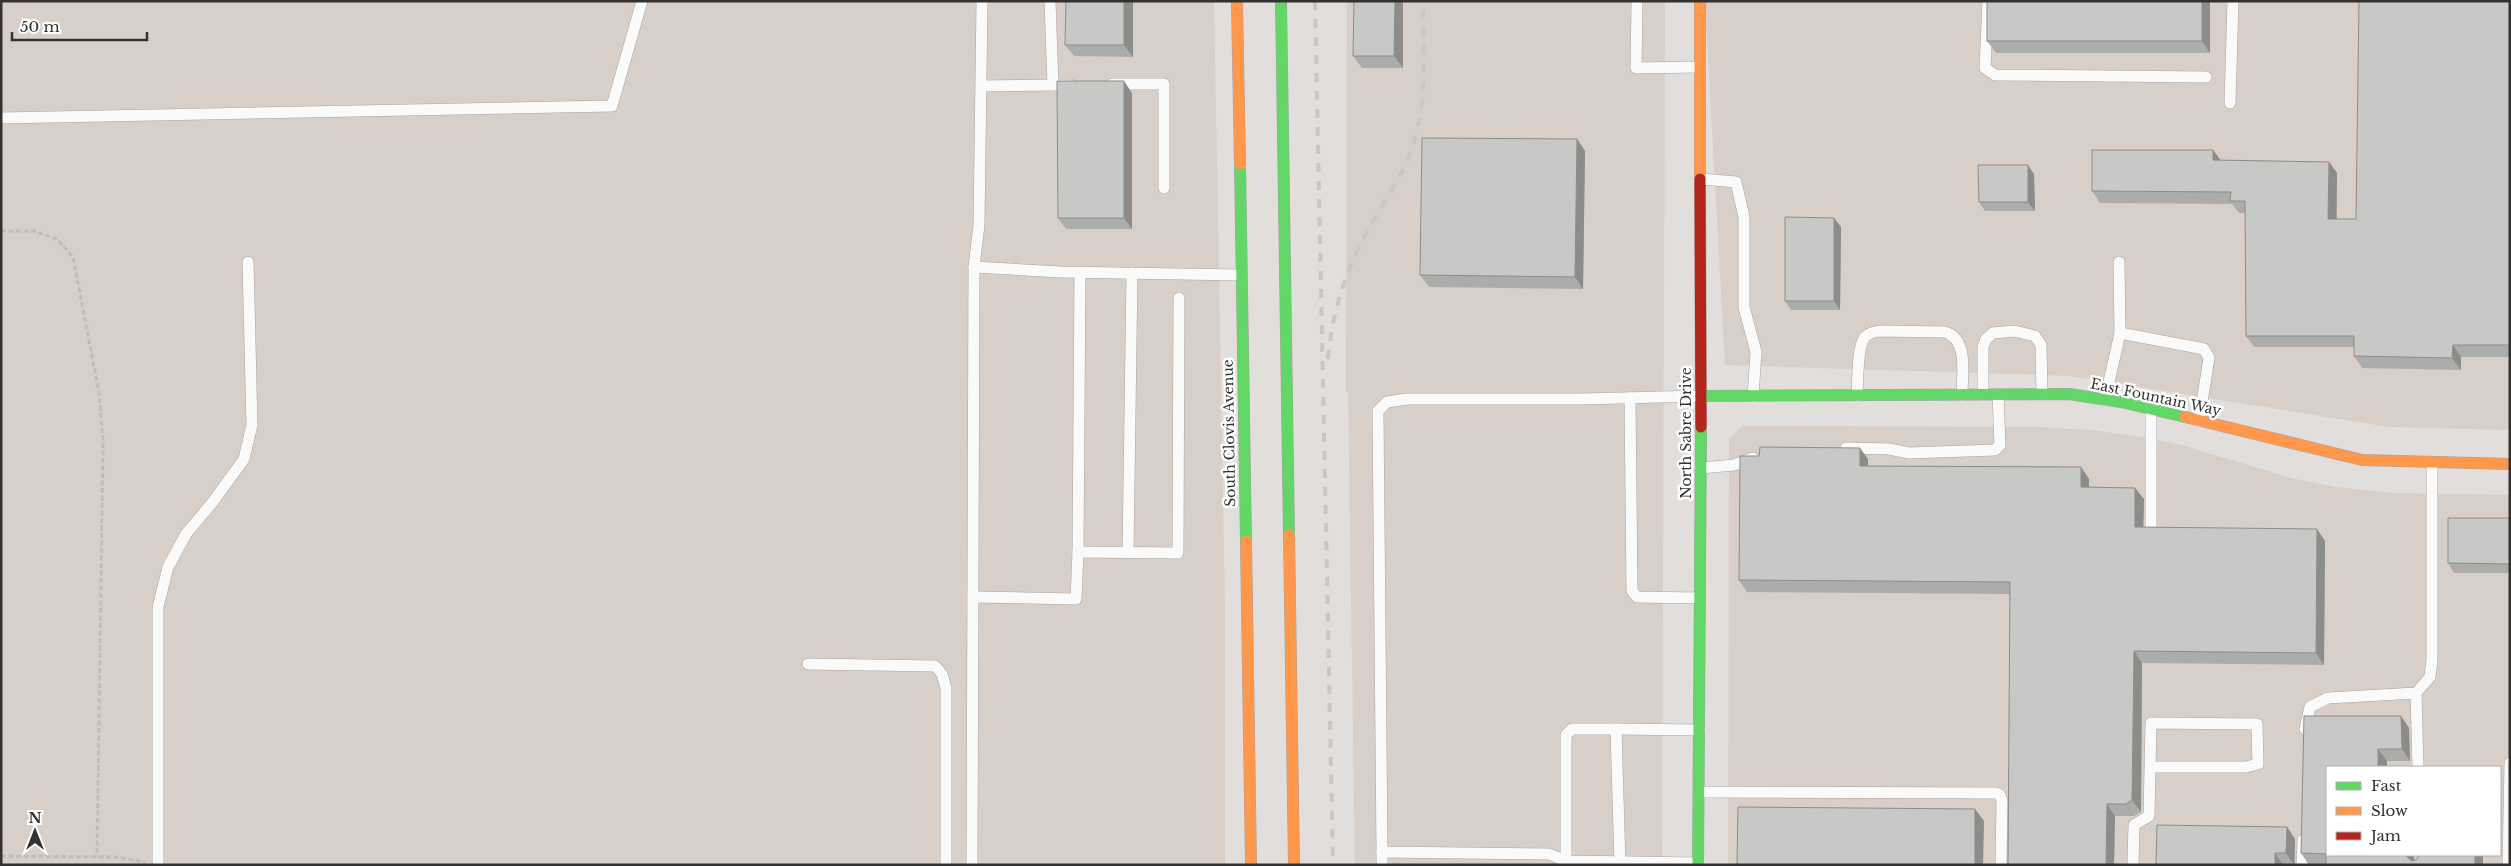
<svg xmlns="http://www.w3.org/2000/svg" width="2511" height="866" viewBox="0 0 2511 866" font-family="'Libre Baskerville',serif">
  <rect width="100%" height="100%" fill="#e1dedb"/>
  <!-- built -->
  <g fill="#d8cfc9" fill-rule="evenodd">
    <polygon points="1,1 1214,1 1225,607 1225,865 1,865"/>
    <polygon points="1347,1 1665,1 1662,865 1355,865 1348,392 1346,392"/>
    <polygon points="1705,1 2510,1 2510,430 2389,427 2070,376 1725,365"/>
    <path d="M1742,426L2039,427L2091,430L2142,437L2182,445L2291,478L2336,487L2393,493L2510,495V865H1728L1729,439ZM2327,767H2500V855H2327Z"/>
  </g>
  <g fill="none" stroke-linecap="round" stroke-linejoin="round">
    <!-- lane casing -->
    <g stroke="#a7a4a2" stroke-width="12">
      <g id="lane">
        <polyline points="1050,1 1053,85 1071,85"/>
        <polyline points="1637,1 1636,68 1700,67"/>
        <polyline points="1988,1 1985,68 1995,75 2206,77"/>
        <polyline points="1112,84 1164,84 1164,188"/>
        <polyline points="982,86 1053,85"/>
        <polyline points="2230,103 2233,1"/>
        <polyline points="1,118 612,106 642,1"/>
        <polyline points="1701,179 1736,182 1744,217 1744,307 1756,352 1753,396"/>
        <polyline points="974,267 1060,272 1241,275"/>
        <polyline points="2120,333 2204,349 2209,358 2199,421"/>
        <path d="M1857,395C1858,383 1857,345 1865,337C1868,333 1874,332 1879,331L1945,332C1969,339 1962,375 1962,395"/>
        <polyline points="1983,395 1983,347 1986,339 1993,333 2014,331 2035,336 2041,345 2042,394"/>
        <polyline points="1630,398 1632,591 1637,597 1699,598"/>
        <polyline points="2105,400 2120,333 2119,262"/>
        <polyline points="1846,448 1889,449 1909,453 1995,450 2000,445 1998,395"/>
        <polyline points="1701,468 1734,465 1753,458"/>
        <polyline points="2151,526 2151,410"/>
        <polyline points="1078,552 1080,272"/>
        <polyline points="1128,553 1132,273"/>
        <polyline points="973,597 1076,599 1078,552 1178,553 1179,298"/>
        <polyline points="808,664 935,666 942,674 946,688 946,865"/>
        <polyline points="2416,693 2418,767"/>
        <polyline points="1616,729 1699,730"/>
        <polyline points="2305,729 2310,707 2328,698 2416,693 2430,677 2432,660 2432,463"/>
        <polyline points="1698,792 1996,793 2000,795 2002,801 2001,865"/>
        <polyline points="1382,852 1382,865"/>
        <polyline points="1698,863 1566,861 1549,854 1382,852 1378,411 1387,402 1407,399 1580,399 1701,396"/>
        <polyline points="158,865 158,607 168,567 186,534 212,503 244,459 252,425 248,262"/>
        <polyline points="972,865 974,267 979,225 982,1"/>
        <polyline points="1566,865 1566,735 1572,729 1616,729 1620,865"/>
        <polyline points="2133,865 2134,825 2149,816 2151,723 2257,724 2258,764 2246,767 2150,767"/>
        <polyline points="2302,865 2303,840"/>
        <polyline points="2508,865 2510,763"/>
      </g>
    </g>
    <!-- fast casing -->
    <g stroke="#a7a4a2" stroke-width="12">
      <g id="fast">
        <polyline points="1281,1 1289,535"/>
        <polyline points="1240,164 1246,541"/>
        <polyline points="1701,396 2069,394 2121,402 2185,417"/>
        <polyline points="1698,865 1701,427"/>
      </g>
    </g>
    <!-- slow casing -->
    <g stroke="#a7a4a2" stroke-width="12">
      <g id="slow">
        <polyline points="1237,1 1240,164"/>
        <polyline points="1700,1 1700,179"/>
        <polyline points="2185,417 2362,460 2510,464"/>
        <polyline points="1289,535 1294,865"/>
        <polyline points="1246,541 1251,865"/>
      </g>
    </g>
    <!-- jam casing -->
    <g stroke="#a7a4a2" stroke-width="12">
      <polyline id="jam" points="1700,179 1701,427"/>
    </g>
    <!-- path -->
    <g stroke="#bfbebc" stroke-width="3" stroke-dasharray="5 2.5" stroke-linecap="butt">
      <polyline points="1,231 34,231 57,239 73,257 99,393 103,442 97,857"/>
      <polyline points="1,856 116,857 145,862"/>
    </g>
    <!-- lane -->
    <use href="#lane" stroke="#fafafa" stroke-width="11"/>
    <!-- fast -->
    <use href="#fast" stroke="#63d668" stroke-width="11"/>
    <!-- slow -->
    <use href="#slow" stroke="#ff974d" stroke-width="11"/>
    <!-- jam -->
    <use href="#jam" stroke="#b3261e" stroke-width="11"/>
    <!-- rail -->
    <g stroke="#c8c7c7" stroke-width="4" stroke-dasharray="9 9" stroke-linecap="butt">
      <polyline points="1315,1 1333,865"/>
      <path d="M1328,359C1332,309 1348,265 1372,222C1385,201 1400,179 1409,156C1429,107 1423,52 1423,1"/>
    </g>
  </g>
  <!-- wall -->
  <g fill="#acacab">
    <polygon points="1133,1 1133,57 1074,56 1065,45"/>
    <polygon points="1403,1 1403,68 1362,68 1353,56"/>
    <polygon points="2210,1 2210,53 1996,53 1987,41"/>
    <polygon points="2510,1 2510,357 2461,357 2461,370 2362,368 2354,356 2354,347 2254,347 2246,336 2245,213 2239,213 2232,204 2100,203 2092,191 2213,150 2220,160 2329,162 2337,173 2337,219 2356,219"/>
    <polygon points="1132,93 1132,229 1066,229 1058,218"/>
    <polygon points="1577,139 1585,151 1583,289 1429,287 1420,275"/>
    <polygon points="2034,174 2035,211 1985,211 1979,202"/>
    <polygon points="1834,218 1841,227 1840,310 1791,310 1785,301"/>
    <polygon points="1868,459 1868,466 2081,467 2089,479 2089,487 2144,499 2143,527 2325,541 2324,665 2142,663 2141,812 2134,816 2115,816 2114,865 2008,865 2010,594 1747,592 1739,580"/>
    <polygon points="2510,518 2510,573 2454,573 2448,563"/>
    <polygon points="2401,716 2409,728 2410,761 2387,761 2327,855 2414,860 2417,859 2419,855 2483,855 2483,865 2309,865 2301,853"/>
    <polygon points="2287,827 2295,839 2295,865 2156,865"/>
  </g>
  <!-- shaded-wall -->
  <g fill="#8c8c8b">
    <polygon points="1124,1 1133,1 1133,57 1124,45"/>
    <polygon points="1395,1 1403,1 1403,68 1394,56"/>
    <polygon points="2202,1 2210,1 2210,53 2202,41"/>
    <polygon points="1124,81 1132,93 1132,229 1124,218"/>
    <polygon points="1577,139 1585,151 1583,289 1575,277"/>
    <polygon points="2213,150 2222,162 2213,160"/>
    <polygon points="2329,162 2337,173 2336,231 2328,219"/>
    <polygon points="2028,165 2034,174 2035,211 2028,202"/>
    <polygon points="1834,218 1841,227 1840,310 1834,301"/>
    <polygon points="2453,345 2461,357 2461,370 2452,358"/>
    <polygon points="1860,448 1868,459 1868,478 1860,466"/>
    <polygon points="2081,467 2089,479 2089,499 2081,487"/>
    <polygon points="2135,488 2144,499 2143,539 2135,527"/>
    <polygon points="2317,529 2325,541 2324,665 2316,653"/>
    <polygon points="2134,651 2142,663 2141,812 2132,800"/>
    <polygon points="2401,716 2409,728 2410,761 2402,749"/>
    <polygon points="2378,749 2387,761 2387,767 2378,767"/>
    <polygon points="2107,804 2115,816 2114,865 2106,865"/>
    <polygon points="1975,809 1984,821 1983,865 1975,865"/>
    <polygon points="2287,827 2295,839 2294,865 2286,853"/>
    <polygon points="2275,853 2283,865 2275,865"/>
    <polygon points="2406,855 2414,855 2414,865 2406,856"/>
    <rect x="2475" y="855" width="8" height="10"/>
  </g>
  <!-- building -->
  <g fill="#c8c8c7" stroke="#8c8c8b">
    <polygon points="1066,1 1124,1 1124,45 1065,45"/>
    <polygon points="1354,1 1395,1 1394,56 1353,56"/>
    <rect x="1987" y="1" width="215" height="40"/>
    <polygon points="2359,1 2510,1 2510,345 2453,345 2452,358 2354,356 2354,336 2246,336 2245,201 2230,201 2231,192 2092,191 2092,150 2213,150 2213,160 2329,162 2328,219 2356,219"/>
    <polygon points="1057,81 1124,81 1124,218 1058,218"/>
    <polygon points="1422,138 1577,139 1575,277 1420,275"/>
    <polygon points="1978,165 2028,165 2028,202 1979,202"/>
    <polygon points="1785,217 1834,218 1834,301 1785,301"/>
    <polygon points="1760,447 1860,448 1860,466 2081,467 2081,487 2135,488 2135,527 2317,529 2316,653 2134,651 2132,800 2126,804 2107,804 2106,865 2008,865 2010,582 1739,580 1740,456 1759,456"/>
    <polygon points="2448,518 2510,518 2510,564 2448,563"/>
    <polygon points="2304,716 2401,716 2402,749 2378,749 2378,767 2327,767 2327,855 2406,855 2406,856 2412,861 2417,859 2419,855 2475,855 2475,865 2326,865 2326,854 2301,853"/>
    <polygon points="1738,807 1975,809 1975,865 1737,865"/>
    <polygon points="2157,825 2287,827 2286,853 2275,853 2275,865 2156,865"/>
  </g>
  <g text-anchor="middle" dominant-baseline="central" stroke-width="5" stroke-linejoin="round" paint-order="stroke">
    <!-- street labels -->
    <g font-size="14" fill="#343230" stroke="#fff">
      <text transform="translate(2156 397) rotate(12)">East Fountain Way</text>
      <text transform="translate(1229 433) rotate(-91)">South Clovis Avenue</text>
      <text transform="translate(1686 433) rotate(-90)">North Sabre Drive</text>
    </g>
  </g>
  <!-- border -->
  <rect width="2511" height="866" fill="none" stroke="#343230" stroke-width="5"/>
  <!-- legend -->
  <rect x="2326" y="766" width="175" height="90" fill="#ffffff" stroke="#aeadac"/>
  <rect x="2336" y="782" width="25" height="8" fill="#63d668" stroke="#aeadac"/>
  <text x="2371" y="791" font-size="15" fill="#343230">Fast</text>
  <rect x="2336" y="807" width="25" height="8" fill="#ff974d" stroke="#aeadac"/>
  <text x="2371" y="816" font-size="15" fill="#343230">Slow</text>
  <rect x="2336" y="832" width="25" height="8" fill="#b3261e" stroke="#aeadac"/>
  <text x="2371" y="841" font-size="15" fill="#343230">Jam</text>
  <!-- north arrow -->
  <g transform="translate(35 831)" stroke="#ffffff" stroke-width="4" paint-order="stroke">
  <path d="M0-4L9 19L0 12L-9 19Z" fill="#343230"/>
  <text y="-8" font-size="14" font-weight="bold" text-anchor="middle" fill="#343230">N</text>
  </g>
  <!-- scale -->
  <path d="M12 32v8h135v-8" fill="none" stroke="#343230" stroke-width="2.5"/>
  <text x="20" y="32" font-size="15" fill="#343230" stroke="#ffffff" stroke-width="4" paint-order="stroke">50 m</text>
</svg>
